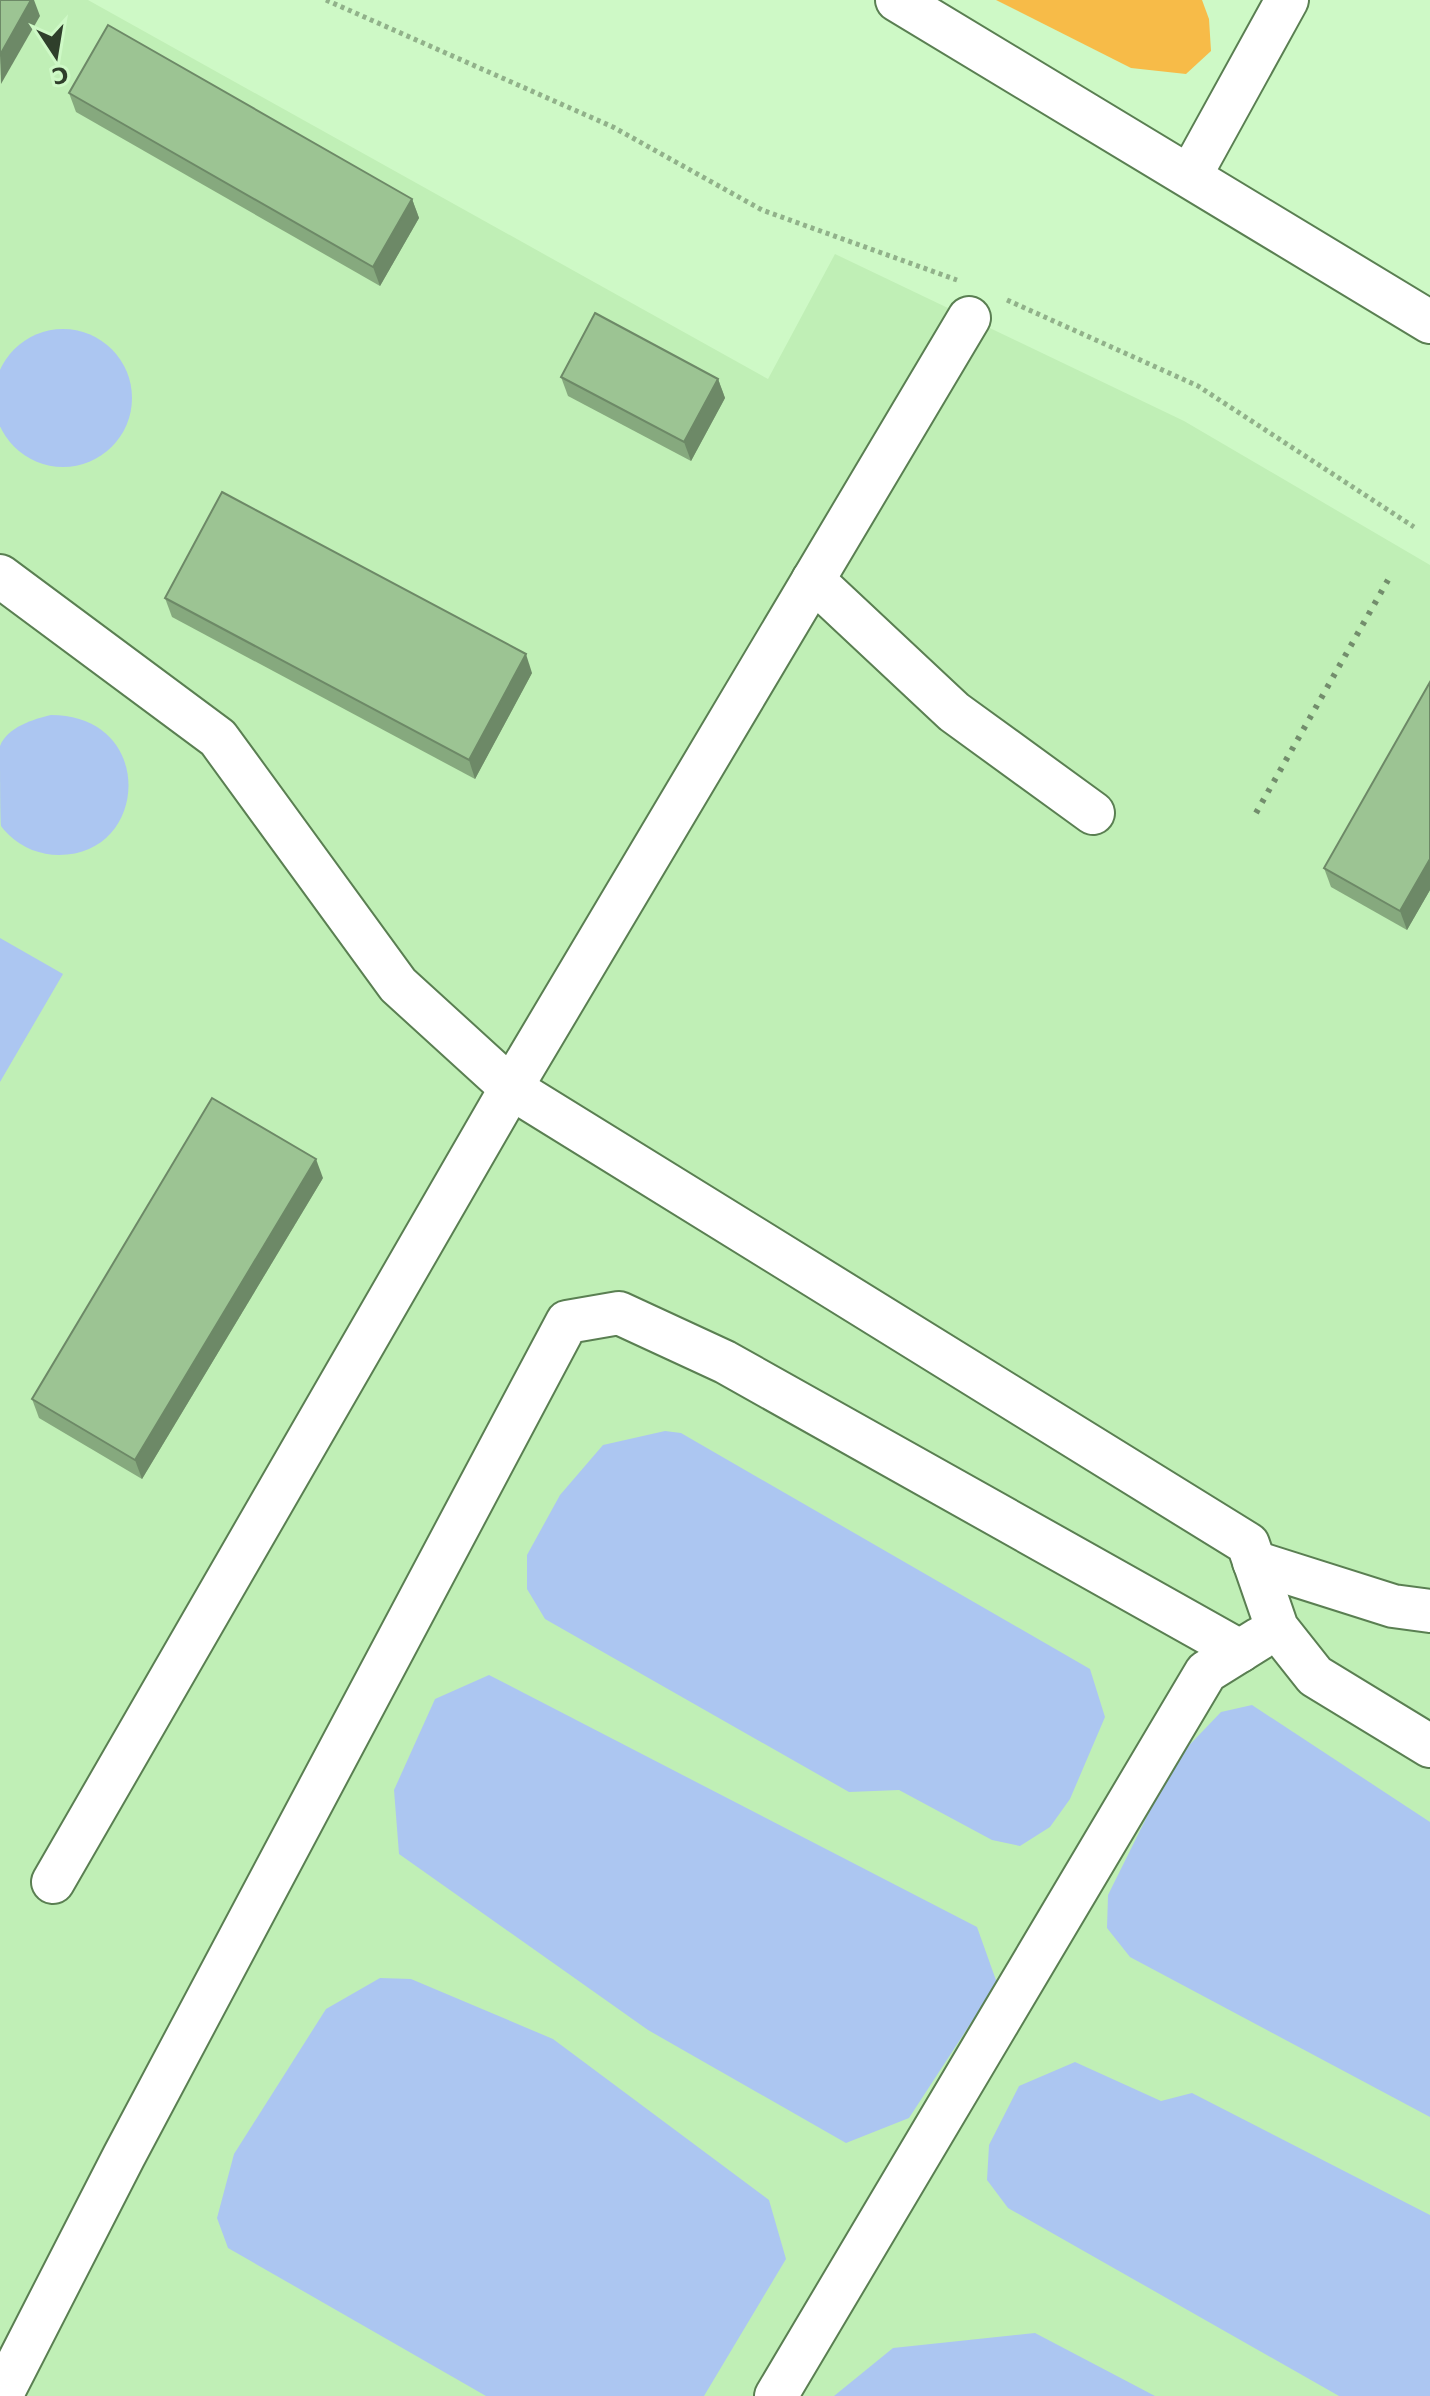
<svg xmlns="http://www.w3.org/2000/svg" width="1430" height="2396" viewBox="0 0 1430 2396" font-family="'DejaVu Sans',sans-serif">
  <rect width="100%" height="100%" fill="#cef9c6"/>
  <!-- built -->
  <polygon fill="#c0efb6" points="0,0 88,0 768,379 835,254 1184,421 1430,565 1430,2396 0,2396"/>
  <!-- green -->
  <polygon fill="#f7bb48" points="996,0 1202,0 1209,19 1211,51 1186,74 1131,68"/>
  <!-- water -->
  <g fill="#acc6f1">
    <circle cx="63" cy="398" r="69"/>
    <path d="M51,715C156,715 150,855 59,855C41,855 22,848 9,835C6,832 3,829 1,826C0,822 0,751 0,746C7,727 34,719 51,715Z"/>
    <polygon points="0,938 63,974 0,1082"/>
    <polygon points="665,1431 681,1433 1090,1669 1105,1717 1070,1799 1050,1827 1020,1846 992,1840 899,1790 849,1792 545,1619 527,1589 527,1555 560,1495 603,1445"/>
    <polygon points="489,1675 977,1927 997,1983 909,2118 846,2143 648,2030 399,1854 394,1790 435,1699"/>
    <polygon points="1252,1705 1430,1822 1430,2117 1130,1957 1107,1928 1108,1895 1175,1760 1221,1712"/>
    <polygon points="380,1978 411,1979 553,2039 769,2200 786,2259 704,2396 486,2396 228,2248 217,2218 234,2154 326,2009"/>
    <polygon points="1075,2062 1161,2101 1192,2093 1430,2215 1430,2396 1339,2396 1008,2208 987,2180 989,2145 1019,2086"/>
    <polygon points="1035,2333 1155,2396 834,2396 893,2348"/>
  </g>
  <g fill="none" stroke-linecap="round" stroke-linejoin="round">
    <!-- minor casing -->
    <g stroke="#5a7f52" stroke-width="46">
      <g id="minor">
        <polyline points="897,0 1430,322"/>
        <polyline points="1190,176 1287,0"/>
        <polyline points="0,576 218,738 398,985 511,1088 1248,1544 1277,1628 1315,1676 1430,1746"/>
        <polyline points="813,580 954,712 1093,813"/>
        <polyline points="1254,1562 1393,1606 1430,1611"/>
        <polyline points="53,1882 511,1088 969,318"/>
        <polyline points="1,2396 124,2156 567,1322 619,1313 725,1362 1240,1651"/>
        <polyline points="776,2396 1206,1672 1259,1639"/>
      </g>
    </g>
    <!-- path -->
    <g stroke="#91b18a" stroke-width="5" stroke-dasharray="4 4" stroke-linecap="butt">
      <polyline points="326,0 613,127 762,210 957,280"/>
      <polyline points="1007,300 1198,386 1414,527"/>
    </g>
    <!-- minor -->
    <use href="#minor" stroke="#fff" stroke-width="42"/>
    <!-- rail -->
    <polyline stroke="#728d6c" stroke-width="6" stroke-dasharray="4 8" stroke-linecap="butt" points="1256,813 1388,580"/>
  </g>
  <!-- wall -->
  <g fill="#86a97e">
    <polygon points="69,93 412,199 419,218 380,286 76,112"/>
    <polygon points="561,377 718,379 725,398 691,461 568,396"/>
    <polygon points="165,598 532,673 475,779 172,617"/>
    <polygon points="1430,682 1430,890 1407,930 1331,887 1324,868"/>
    <polygon points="323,1178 142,1479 39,1418 32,1399"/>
  </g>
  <!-- shaded-wall -->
  <g fill="#6d8967">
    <polygon points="31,0 34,0 40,16 1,84 0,55"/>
    <polygon points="412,199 419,218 380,286 373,267"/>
    <polygon points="718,379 725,398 691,461 684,442"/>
    <polygon points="526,654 532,673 475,779 469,760"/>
    <polygon points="1430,859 1430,890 1407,930 1400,911"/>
    <polygon points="316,1159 323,1178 142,1479 135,1460"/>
  </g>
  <!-- building -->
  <g fill="#9cc493" stroke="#6d8967" stroke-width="2">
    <polygon points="0,0 31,0 0,55"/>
    <polygon points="108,25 412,199 373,267 69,93"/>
    <polygon points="595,313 718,379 684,442 561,377"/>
    <polygon points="222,492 526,654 469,760 165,598"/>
    <polygon points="1430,682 1430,859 1400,911 1324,868"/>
    <polygon points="212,1098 316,1159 135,1460 32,1399"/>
  </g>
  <!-- north arrow -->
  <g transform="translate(56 56) rotate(168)" stroke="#cef9c6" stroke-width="6" paint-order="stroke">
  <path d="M0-6L14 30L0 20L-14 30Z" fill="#2f3f2b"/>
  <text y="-12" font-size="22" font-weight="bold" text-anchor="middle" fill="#2f3f2b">С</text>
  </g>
</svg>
